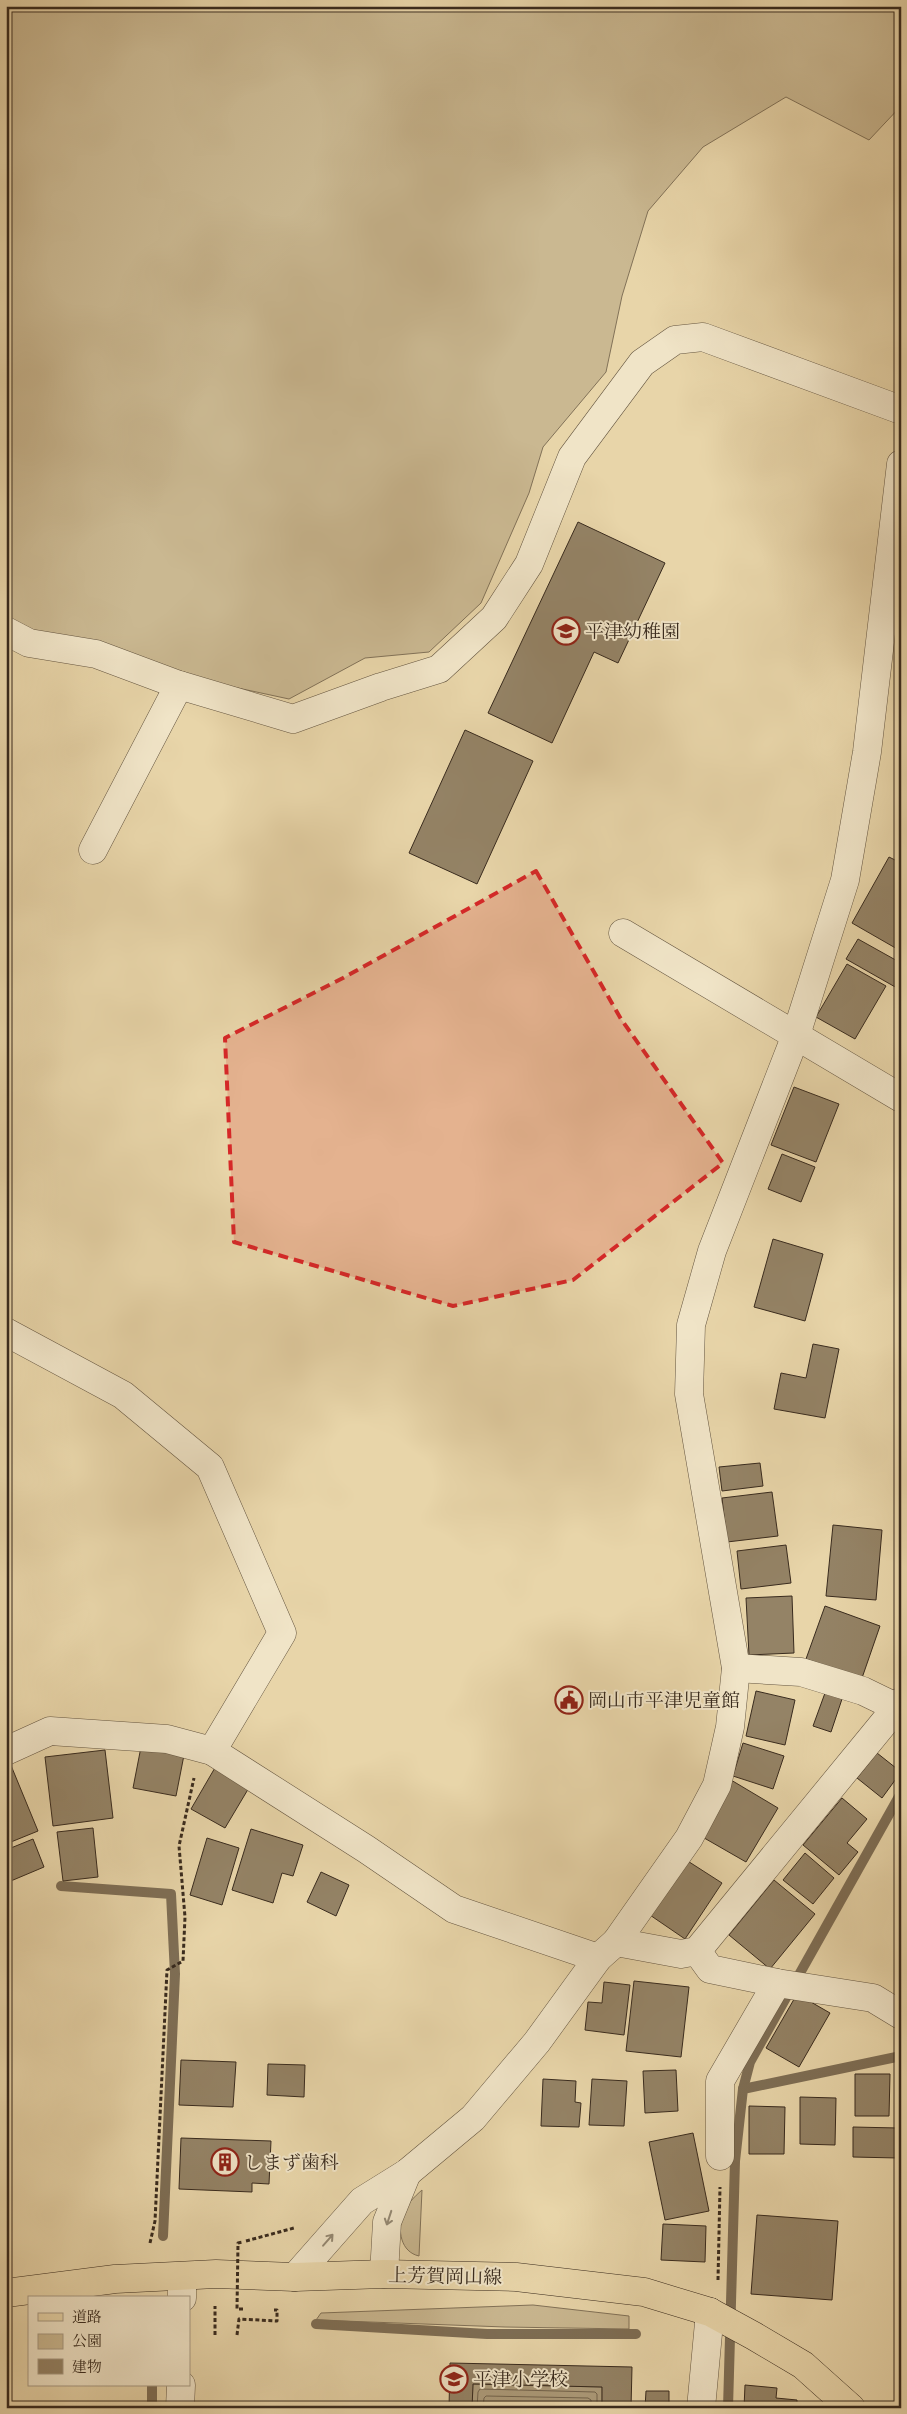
<svg xmlns="http://www.w3.org/2000/svg" width="907" height="2414" viewBox="0 0 907 2414" font-family="'IM FELL Great Primer','Noto Serif JP',serif">
  <rect width="100%" height="100%" fill="#e8d5a9"/>
  <filter id="stains"><feTurbulence type="fractalNoise" baseFrequency=".004" numOctaves="4"/><feColorMatrix values="0 0 0 0 .2 0 0 0 0 .09 0 0 0 0 .02 0 0 0 .5 -.17"/></filter>
  <radialGradient id="worn" r=".72"><stop offset=".6" stop-color="#630" stop-opacity="0"/><stop offset="1" stop-color="#630" stop-opacity=".3"/></radialGradient>
  <!-- green -->
  <g fill="#cab891" stroke="#827258">
    <polygon points="6,6 901,6 901,106 869,140 786,97 703,147 648,211 622,296 606,372 543,447 529,493 481,603 429,652 365,658 289,699 210,682 31,630 6,618"/>
    <path d="M422,2190L419,2256C401,2252 397,2231 403,2214C407,2204 414,2197 422,2190Z"/>
    <polygon points="533,2305 629,2316 629,2329 505,2327 316,2320 321,2313"/>
  </g>
  <!-- water -->
  <polygon fill="#ac9b7a" stroke="#7e6e55" points="473,2384 602,2387 602,2408 472,2408"/>
  <g fill="none" stroke-linecap="round" stroke-linejoin="round">
    <!-- shore -->
    <g stroke="#72634c" stroke-width="1">
      <polyline points="477,2408 478,2392 480,2389 595,2392 597,2394 597,2408"/>
      <polyline points="483,2408 484,2398 486,2396 588,2398 591,2400 591,2408"/>
      <polyline points="491,2408 493,2403 581,2405 583,2408"/>
    </g>
    <!-- stream -->
    <g stroke="#7e6e55" stroke-width="10">
      <polyline points="61,1886 171,1894 175,1974 163,2236"/>
      <polyline points="743,2089 750,2062 901,1793"/>
      <polyline points="316,2324 487,2334 636,2334"/>
      <polyline points="152,2408 152,2385"/>
      <polyline points="728,2408 735,2161 743,2089 901,2056"/>
    </g>
  </g>
  <!-- building -->
  <g fill="#948366" stroke="#392b1e">
    <polygon points="578,522 665,563 618,663 594,652 552,743 488,713"/>
    <polygon points="465,730 533,761 477,884 409,853"/>
    <polygon points="889,857 901,863 899,950 852,923"/>
    <polygon points="858,939 901,963 901,981 897,988 846,959"/>
    <polygon points="847,964 886,986 855,1039 816,1017"/>
    <polygon points="794,1087 839,1104 816,1162 771,1145"/>
    <polygon points="782,1154 815,1167 801,1202 768,1189"/>
    <polygon points="773,1239 823,1254 805,1321 754,1307"/>
    <polygon points="813,1344 839,1349 825,1418 774,1409 781,1373 806,1378"/>
    <polygon points="760,1463 763,1486 722,1491 719,1467"/>
    <polygon points="772,1492 778,1536 727,1542 722,1498"/>
    <polygon points="833,1525 882,1530 876,1600 826,1596"/>
    <polygon points="786,1545 791,1583 741,1589 737,1551"/>
    <polygon points="792,1596 794,1653 749,1655 746,1598"/>
    <polygon points="825,1606 880,1626 862,1678 806,1659"/>
    <polygon points="756,1691 795,1700 785,1745 746,1736"/>
    <polygon points="825,1693 842,1699 831,1732 813,1726"/>
    <polygon points="743,1743 784,1756 773,1789 733,1776"/>
    <polygon points="141,1747 184,1755 176,1796 133,1788"/>
    <polygon points="105,1750 113,1818 53,1826 45,1757"/>
    <polygon points="877,1753 901,1772 882,1798 857,1778"/>
    <polygon points="10,1763 38,1831 6,1844 6,1765"/>
    <polygon points="216,1766 250,1786 225,1828 191,1809"/>
    <polygon points="731,1780 778,1808 746,1862 699,1835"/>
    <polygon points="842,1798 867,1819 847,1843 858,1852 839,1875 803,1845"/>
    <polygon points="93,1828 98,1877 63,1881 57,1832"/>
    <polygon points="251,1829 303,1845 293,1876 282,1873 273,1903 232,1890"/>
    <polygon points="207,1838 239,1848 222,1905 190,1895"/>
    <polygon points="33,1839 44,1867 6,1883 6,1850"/>
    <polygon points="805,1853 834,1878 813,1904 783,1880"/>
    <polygon points="683,1858 722,1883 685,1939 647,1913"/>
    <polygon points="321,1872 349,1885 336,1916 307,1902"/>
    <polygon points="774,1880 815,1914 770,1969 729,1935"/>
    <polygon points="634,1981 689,1987 681,2057 626,2051"/>
    <polygon points="604,1982 630,1985 624,2035 585,2030 588,2002 602,2003"/>
    <polygon points="797,1994 830,2013 799,2067 766,2048"/>
    <polygon points="181,2060 236,2062 233,2107 179,2105"/>
    <polygon points="268,2064 305,2065 304,2097 267,2095"/>
    <polygon points="676,2070 678,2111 645,2113 643,2071"/>
    <polygon points="855,2074 890,2074 889,2116 855,2116"/>
    <polygon points="543,2079 576,2081 575,2102 581,2103 579,2127 541,2126"/>
    <polygon points="592,2079 627,2081 624,2126 589,2125"/>
    <polygon points="800,2097 836,2098 835,2145 800,2144"/>
    <polygon points="749,2106 785,2107 784,2154 749,2154"/>
    <polygon points="853,2127 898,2128 898,2158 853,2157"/>
    <polygon points="693,2133 709,2211 665,2220 649,2142"/>
    <polygon points="181,2138 271,2141 269,2184 252,2183 252,2192 179,2189"/>
    <polygon points="757,2215 838,2221 832,2300 751,2294"/>
    <polygon points="663,2224 706,2226 705,2262 661,2260"/>
    <polygon points="450,2363 632,2367 631,2408 602,2408 602,2387 473,2384 472,2408 449,2408"/>
    <polygon points="745,2385 777,2388 776,2398 797,2400 797,2408 744,2408"/>
    <polygon points="646,2391 669,2391 669,2408 645,2408"/>
  </g>
  <g fill="none" stroke-linecap="round" stroke-linejoin="round">
    <!-- minor casing -->
    <g stroke="#655641" stroke-width="29">
      <g id="minor">
        <polyline points="6,631 29,643 96,654 179,685 293,719 381,687 439,669 494,618 529,564 572,457 642,363 675,340 703,337 901,410"/>
        <polyline points="93,850 179,685"/>
        <polyline points="623,933 901,1098"/>
        <polyline points="6,1332 123,1395 210,1467 282,1633 212,1751"/>
        <polyline points="736,1668 801,1672 863,1691 896,1707"/>
        <polyline points="6,1751 50,1731 167,1739 212,1751 366,1849 454,1909 598,1958"/>
        <polyline points="616,1942 681,1954 697,1951 901,1702"/>
        <polyline points="697,1951 710,1969 777,1983 873,1998 901,2015"/>
        <polyline points="720,2156 720,2081 777,1983"/>
        <polyline points="384,2274 387,2222 407,2173"/>
        <polyline points="295,2277 362,2201 407,2173 473,2118 537,2042 598,1958 616,1942 689,1838 717,1785 730,1727 736,1668 689,1394 691,1325 712,1251 796,1035 845,880 867,752 901,464"/>
        <polyline points="182,2298 182,2277"/>
        <polyline points="180,2408 181,2385"/>
        <polyline points="701,2408 710,2312"/>
      </g>
    </g>
    <!-- major casing -->
    <g stroke="#392b1e" stroke-width="29">
      <polyline id="major" points="6,2293 115,2279 216,2274 295,2277 384,2274 516,2277 644,2292 710,2312 754,2336 803,2365 851,2408"/>
    </g>
    <!-- path -->
    <g stroke="#392b1e" stroke-width="3" stroke-dasharray="4 2.5" stroke-linecap="butt">
      <polyline points="246,2241 294,2228"/>
      <polyline points="150,2243 155,2221 167,1970 183,1961 185,1917 179,1846 194,1778"/>
      <polyline points="718,2280 720,2187"/>
      <polyline points="215,2335 215,2306"/>
      <polyline points="237,2335 239,2319 277,2321 277,2310 274,2310"/>
    </g>
    <!-- minor -->
    <use href="#minor" stroke="#f0e4c7" stroke-width="28"/>
    <!-- major -->
    <use href="#major" stroke="#e8d5a9" stroke-width="28"/>
    <!-- path-bridge -->
    <polyline stroke="#392b1e" stroke-width="3" stroke-dasharray="4 2.5" stroke-linecap="butt" points="243,2309 237,2309 238,2243 243,2242"/>
  </g>
  <!-- one-way arrows -->
  <defs><path id="oneway-shaft" d="M-6 0H5M1.5-3L5.5 0L1.5 3" fill="none" stroke-width="1.6" stroke-linecap="round" stroke-linejoin="round" transform="scale(1.25)"/></defs>
  <g stroke="#948872">
    <use href="#oneway-shaft" transform="translate(389 2218) rotate(108)"/>
    <use href="#oneway-shaft" transform="translate(328 2240) rotate(-49)"/>
  </g>
  <!-- marked area -->
  <path fill="#d62828" fill-opacity="0.2" stroke="#d62828" stroke-width="4" stroke-dasharray="10 6" stroke-linejoin="round" d="M536,871L621,1019L723,1163L573,1280L453,1306L234,1242L225,1038L343,978Z"/>
  <!-- icons -->
  <defs>
    <g id="school-ring" transform="scale(1.4375)"><circle r="9.5" fill="#f0e4c7" stroke="#8f2418" stroke-width="1.5"/><path d="M0-5L7-2L0 1L-7-2ZM-4 1L0 2.5L4 1V4Q0 6-4 4Z" fill="#8f2418"/></g>
    <g id="civic-ring" transform="scale(1.4375)"><circle r="9.5" fill="#f0e4c7" stroke="#8f2418" stroke-width="1.5"/><path d="M-.6-6.5H3V-4.5H.6V-3L4-1V1h2V6H-6V1h2V-1L-.6-3ZM-1.2 2.5V6h2.4V2.5Z" fill="#8f2418"/></g>
    <g id="building-ring" transform="scale(1.4375)"><circle r="9.5" fill="#f0e4c7" stroke="#8f2418" stroke-width="1.5"/><path d="M-4-6H4V6H1V3H-1V6H-4ZM-2.5-4.3h1.7v1.8h-1.7ZM.8-4.3h1.7v1.8H.8ZM-2.5-1h1.7V.8h-1.7ZM.8-1h1.7V.8H.8Z" fill="#8f2418"/></g>
  </defs>
  <g fill-rule="evenodd">
    <use href="#school-ring" x="566" y="631"/>
    <use href="#civic-ring" x="569" y="1700"/>
    <use href="#building-ring" x="225" y="2162"/>
    <use href="#school-ring" x="454" y="2379"/>
  </g>
  <g text-anchor="middle" dominant-baseline="central" stroke-width="4" stroke-linejoin="round" paint-order="stroke">
    <!-- poi labels -->
    <g font-size="19" fill="#392b1e" stroke="#f0e4c7" text-anchor="start">
      <text x="585" y="631">平津幼稚園</text>
      <text x="588" y="1700">岡山市平津児童館</text>
      <text x="244" y="2162">しまず歯科</text>
      <text x="473" y="2379">平津小学校</text>
    </g>
    <!-- street labels -->
    <g font-size="19" fill="#392b1e" stroke="#f0e4c7">
      <text transform="translate(445 2276) rotate(1)">上芳賀岡山線</text>
    </g>
  </g>
  <!-- margin -->
  <rect width="907" height="2414" fill="none" stroke="#e8d5a9" stroke-width="25"/>
  <rect x="8" y="8" width="892" height="2399" fill="none" stroke="#392b1e" stroke-width="2.5"/>
  <rect x="12" y="12" width="882" height="2389" fill="none" stroke="#392b1e"/>
  <!-- legend -->
  <rect x="28" y="2296" width="162" height="90" fill="#f0e4c7" stroke="#a79a83"/>
  <rect x="38" y="2313" width="25" height="8" fill="#e8d5a9" stroke="#a79a83"/>
  <text x="72" y="2322" font-size="15" fill="#392b1e">道路</text>
  <rect x="38" y="2334" width="25" height="15" fill="#cab891" stroke="#a79a83"/>
  <text x="72" y="2346" font-size="15" fill="#392b1e">公園</text>
  <rect x="38" y="2359" width="25" height="15" fill="#948366" stroke="#a79a83"/>
  <text x="72" y="2372" font-size="15" fill="#392b1e">建物</text>
  <rect width="100%" height="100%" filter="url(#stains)"/>
  <rect width="100%" height="100%" fill="url(#worn)"/>
</svg>
